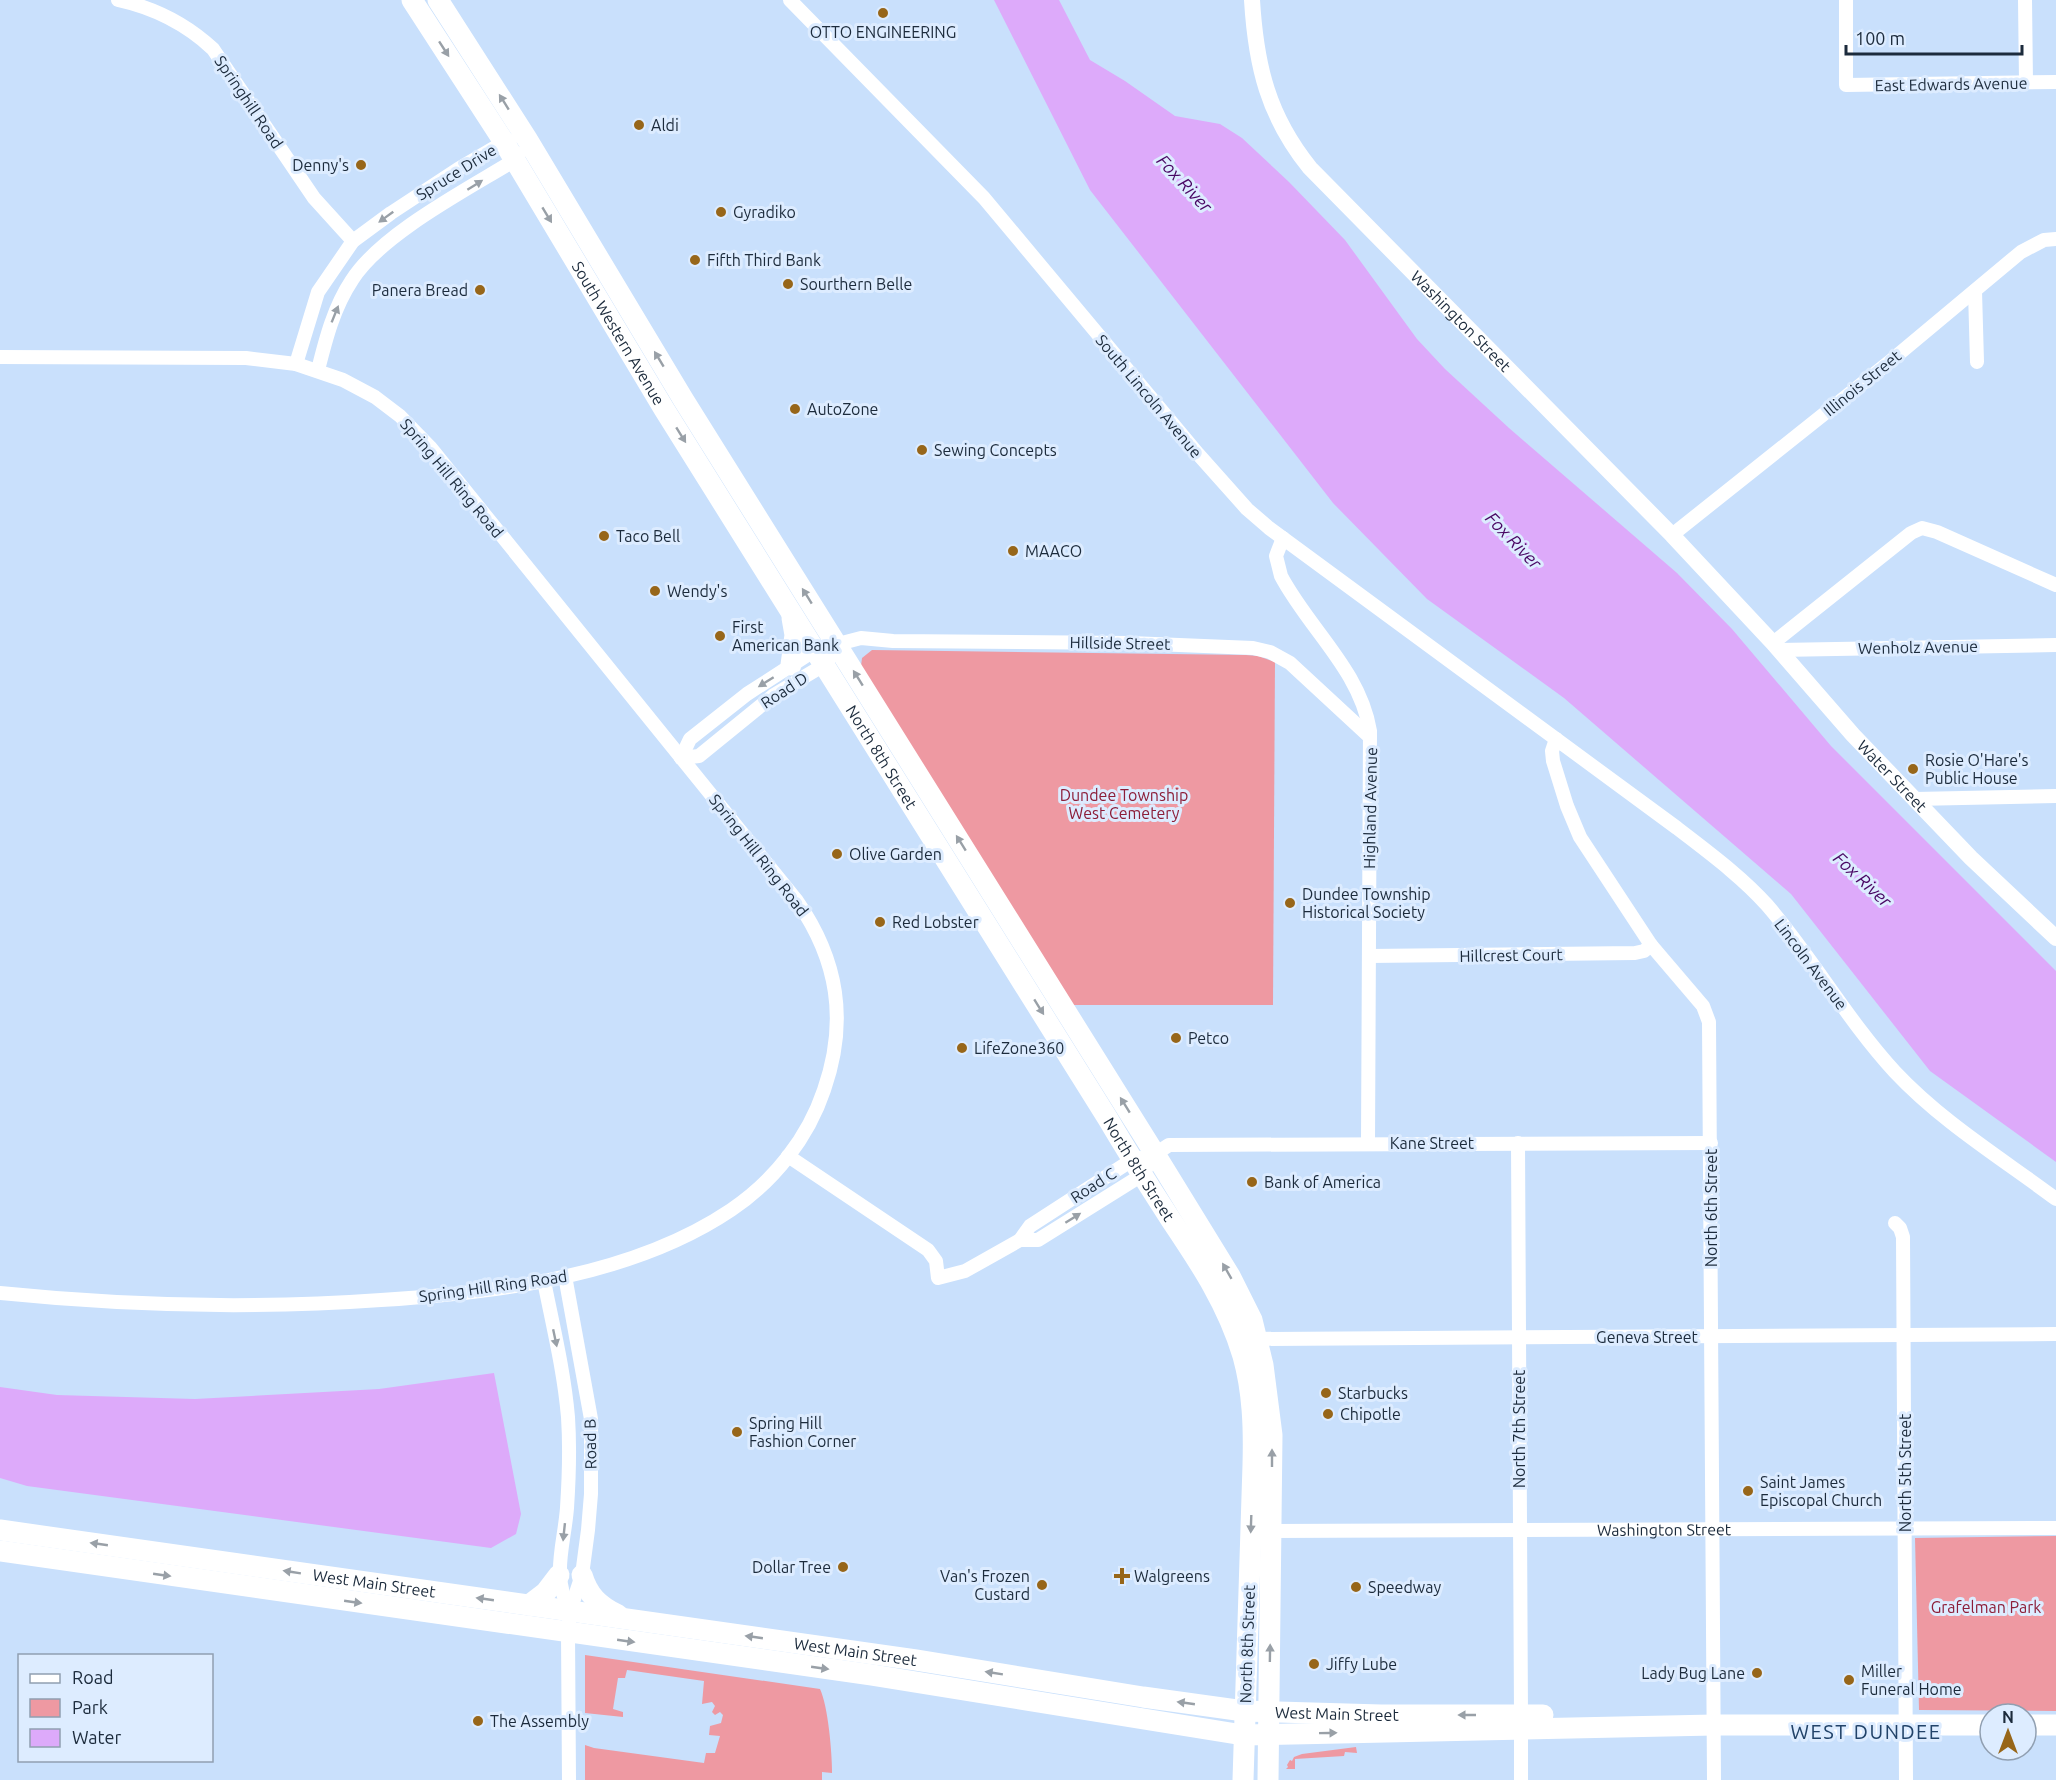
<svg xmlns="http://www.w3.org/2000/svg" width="2056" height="1780" viewBox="0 0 2056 1780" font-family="Ubuntu,sans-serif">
  <rect width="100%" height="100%" fill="#c9e0fc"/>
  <!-- green -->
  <g fill="#ee99a2">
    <polygon points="872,650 1246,655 1258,656 1275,662 1273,1005 1071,1005 861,666 862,658"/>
    <polygon points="2056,1536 2056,1711 1919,1710 1915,1538"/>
    <path d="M585,1655L820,1689C828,1706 832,1752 832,1773L822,1772V1780H585V1745L594,1748L704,1763L706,1753H715L720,1736L709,1735L710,1726L721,1723L723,1715L720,1712L715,1715L712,1712L715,1706L712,1702L702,1704L704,1681L627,1670L625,1678H618L613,1709L623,1712V1717L585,1713Z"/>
    <polygon points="1356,1747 1357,1753 1345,1752 1344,1756 1295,1759 1295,1769 1286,1769 1288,1767 1287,1765 1290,1760 1292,1761 1294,1757 1302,1754"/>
  </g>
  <!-- water -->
  <g fill="#ddaafa">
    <polygon points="994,0 1059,0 1090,60 1125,81 1175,116 1220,124 1242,138 1289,182 1345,240 1417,339 1445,369 1509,428 1677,573 1732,629 1831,746 2056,971 2056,1162 1930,1071 1791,894 1564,698 1427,599 1333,503 1090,190"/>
    <polygon points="494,1373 521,1514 516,1534 491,1548 27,1486 0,1478 0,1387 57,1395 195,1399 379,1389"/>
  </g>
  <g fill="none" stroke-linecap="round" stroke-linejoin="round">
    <!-- minor -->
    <g stroke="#fff" stroke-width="14">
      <path d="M118,0C155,8 185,23 213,49L314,198L353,241"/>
      <path d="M790,0L984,198L1198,454L1247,509L1269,528L1677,828C1708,852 1741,876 1767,905C1813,958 1847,1020 1895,1072C1942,1122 2001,1158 2056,1199"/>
      <polyline points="1846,0 1846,85 2056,82"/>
      <polyline points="2025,0 2026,82"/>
      <polyline points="1975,291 1977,362"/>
      <path d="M0,357L246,358L296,364L343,380L375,397L400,416L430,447L797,901C838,960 848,1021 824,1090C808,1138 774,1181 731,1210C633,1276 497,1293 381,1300C253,1309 127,1306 0,1293"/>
      <polyline points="296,364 318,292 353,241 391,213 458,169 504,142 510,141"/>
      <path d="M318,370C326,338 334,307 352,280C381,234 468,189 515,160L519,154"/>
      <polyline points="1672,535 1888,363 2021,252 2044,240 2056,239"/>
      <path d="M1283,538L1276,556L1281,576C1309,629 1360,670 1370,731L1368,1143"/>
      <polyline points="1773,643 1911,533 1922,528 1937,532 2056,585"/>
      <polyline points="1779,650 2056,645"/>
      <polyline points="1556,739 1552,751 1553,761 1567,806 1580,837 1651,945 1703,1006 1709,1022 1714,1780"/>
      <polyline points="681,758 690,739 747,694 815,650 861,638 893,641 1130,643 1253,648 1270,652 1290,663 1370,737"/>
      <polyline points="681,758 699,756 774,695 824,665 829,659"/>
      <polyline points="1915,799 2056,796"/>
      <polyline points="1369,956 1635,953 1644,951 1651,945"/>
      <polyline points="1518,1143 1521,1714"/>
      <polyline points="788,1156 928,1250 936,1261 938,1278 965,1271 1020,1240 1030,1226 1132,1160 1140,1158"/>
      <polyline points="1895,1223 1900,1228 1903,1237 1906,1780"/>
      <polyline points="1020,1240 1038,1240 1142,1175 1155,1154 1169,1145 1711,1143"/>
      <polyline points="565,1276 591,1419 591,1494 588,1530 582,1575 570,1611 568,1633 569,1780"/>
      <path d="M544,1281C553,1326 564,1371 568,1417C570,1447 569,1478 567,1508C564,1546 551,1576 570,1611"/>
      <polyline points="1251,1339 2056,1334"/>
      <path id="s1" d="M1272,1531L2056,1528"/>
      <polyline points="1521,1729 1521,1780"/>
    </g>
    <!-- tertiary -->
    <path stroke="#fff" stroke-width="16" id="s2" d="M1252,0C1256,66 1268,116 1310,168L1672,535L1773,643L1853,735L1971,858L2056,938"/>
    <!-- primary -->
    <g stroke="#fff" stroke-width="21">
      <path id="s3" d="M412,0L504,142L664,409L1108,1119C1128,1153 1149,1186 1171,1220C1200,1263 1228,1305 1243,1356C1253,1392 1254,1428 1253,1465L1243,1780"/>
      <polyline points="438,0 527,139 683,399 1155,1154 1230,1276 1252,1320 1263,1365 1272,1435 1268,1780"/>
      <polyline points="791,665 795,635 792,618"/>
      <path id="s4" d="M0,1530L916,1660L1143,1697L1244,1711L1381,1715H1543"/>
      <polyline points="0,1551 872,1675 1243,1735 1714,1725 1990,1725"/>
      <path d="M582,1575C588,1595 598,1605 618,1615"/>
      <polyline points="529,1605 546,1592 559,1575"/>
      <polyline points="2026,1725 2056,1725"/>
    </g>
  </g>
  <!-- one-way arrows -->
  <defs><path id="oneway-solid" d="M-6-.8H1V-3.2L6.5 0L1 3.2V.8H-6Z" transform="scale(1.5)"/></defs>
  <g fill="#99a0a7">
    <use href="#oneway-solid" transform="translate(444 49) rotate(57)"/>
    <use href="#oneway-solid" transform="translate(504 102) rotate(-122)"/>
    <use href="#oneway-solid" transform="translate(475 185) rotate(-32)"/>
    <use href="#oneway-solid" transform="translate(547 215) rotate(59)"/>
    <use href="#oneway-solid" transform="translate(386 217) rotate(144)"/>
    <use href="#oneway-solid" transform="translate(335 314) rotate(-68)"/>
    <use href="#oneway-solid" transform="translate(659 359) rotate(-121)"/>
    <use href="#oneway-solid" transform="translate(681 435) rotate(58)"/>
    <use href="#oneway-solid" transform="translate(807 596) rotate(-122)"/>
    <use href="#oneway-solid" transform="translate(858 678) rotate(-122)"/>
    <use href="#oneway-solid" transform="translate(766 682) rotate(148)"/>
    <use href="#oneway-solid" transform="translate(961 843) rotate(-122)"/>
    <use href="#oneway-solid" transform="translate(1039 1007) rotate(58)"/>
    <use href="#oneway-solid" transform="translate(1125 1105) rotate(-122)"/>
    <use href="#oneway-solid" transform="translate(1073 1218) rotate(-32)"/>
    <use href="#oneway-solid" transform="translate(1227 1271) rotate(-120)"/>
    <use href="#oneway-solid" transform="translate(555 1338) rotate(78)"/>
    <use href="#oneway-solid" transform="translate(1272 1458) rotate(-90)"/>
    <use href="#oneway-solid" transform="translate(1251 1524) rotate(92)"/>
    <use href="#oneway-solid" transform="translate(564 1532) rotate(96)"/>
    <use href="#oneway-solid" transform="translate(99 1544) rotate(-172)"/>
    <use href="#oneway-solid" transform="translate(292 1572) rotate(-171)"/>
    <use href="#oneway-solid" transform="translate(162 1575) rotate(8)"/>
    <use href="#oneway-solid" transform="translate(485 1599) rotate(-172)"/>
    <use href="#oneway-solid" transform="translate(353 1602) rotate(8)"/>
    <use href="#oneway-solid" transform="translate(754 1637) rotate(-172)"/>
    <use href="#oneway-solid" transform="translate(626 1641) rotate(8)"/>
    <use href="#oneway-solid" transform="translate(1270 1653) rotate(-89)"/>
    <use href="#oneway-solid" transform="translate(820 1668) rotate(8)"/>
    <use href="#oneway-solid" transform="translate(994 1673) rotate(-171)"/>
    <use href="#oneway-solid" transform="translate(1186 1703) rotate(-172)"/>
    <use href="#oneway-solid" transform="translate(1467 1715) rotate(180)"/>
    <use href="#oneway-solid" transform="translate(1328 1733) rotate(-1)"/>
  </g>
  <!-- markers -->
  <g fill="#976619" stroke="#ddecff" stroke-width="2">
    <circle cx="883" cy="13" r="6"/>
    <circle cx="639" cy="125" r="6"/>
    <circle cx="361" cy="165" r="6"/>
    <circle cx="721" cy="212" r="6"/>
    <circle cx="695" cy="260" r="6"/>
    <circle cx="788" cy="284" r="6"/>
    <circle cx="480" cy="290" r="6"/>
    <circle cx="795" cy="409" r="6"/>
    <circle cx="922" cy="450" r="6"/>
    <circle cx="604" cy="536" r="6"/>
    <circle cx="1013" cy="551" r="6"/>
    <circle cx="655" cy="591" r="6"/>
    <circle cx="720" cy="636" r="6"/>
    <circle cx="1913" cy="769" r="6"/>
    <circle cx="837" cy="854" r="6"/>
    <circle cx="1290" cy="903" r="6"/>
    <circle cx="880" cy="922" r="6"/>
    <circle cx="1176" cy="1038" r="6"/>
    <circle cx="962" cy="1048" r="6"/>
    <circle cx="1252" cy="1182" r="6"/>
    <circle cx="1326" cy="1393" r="6"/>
    <circle cx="1328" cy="1414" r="6"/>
    <circle cx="737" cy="1432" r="6"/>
    <circle cx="1748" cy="1491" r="6"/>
    <circle cx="843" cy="1567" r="6"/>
    <path d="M1119 1567h6v6h6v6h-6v6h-6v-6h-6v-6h6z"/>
    <circle cx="1042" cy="1585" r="6"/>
    <circle cx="1356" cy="1587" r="6"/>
    <circle cx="1314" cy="1664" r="6"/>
    <circle cx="1757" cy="1673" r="6"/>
    <circle cx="1849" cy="1680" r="6"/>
    <circle cx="478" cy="1721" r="6"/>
  </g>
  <g text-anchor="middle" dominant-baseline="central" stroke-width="6" stroke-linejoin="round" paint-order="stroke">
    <!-- poi labels -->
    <g font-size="16" fill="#1c2b3c" stroke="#ddecff" text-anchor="start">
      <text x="883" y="32" text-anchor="middle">OTTO ENGINEERING</text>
      <text x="651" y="125">Aldi</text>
      <text x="349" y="165" text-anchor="end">Denny's</text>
      <text x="733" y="212">Gyradiko</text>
      <text x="707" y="260">Fifth Third Bank</text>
      <text x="800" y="284">Sourthern Belle</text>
      <text x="468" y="290" text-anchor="end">Panera Bread</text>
      <text x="807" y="409">AutoZone</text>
      <text x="934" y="450">Sewing Concepts</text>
      <text x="616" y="536">Taco Bell</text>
      <text x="1025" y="551">MAACO</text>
      <text x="667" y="591">Wendy's</text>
      <text x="732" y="627">First<tspan x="732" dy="18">American Bank</tspan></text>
      <text x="1925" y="760">Rosie O'Hare's<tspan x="1925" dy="18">Public House</tspan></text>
      <text x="849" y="854">Olive Garden</text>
      <text x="1302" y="894">Dundee Township<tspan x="1302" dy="18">Historical Society</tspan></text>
      <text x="892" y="922">Red Lobster</text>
      <text x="1188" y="1038">Petco</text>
      <text x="974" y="1048">LifeZone360</text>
      <text x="1264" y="1182">Bank of America</text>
      <text x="1338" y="1393">Starbucks</text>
      <text x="1340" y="1414">Chipotle</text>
      <text x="749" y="1423">Spring Hill<tspan x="749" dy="18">Fashion Corner</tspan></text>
      <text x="1760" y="1482">Saint James<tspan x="1760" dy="18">Episcopal Church</tspan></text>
      <text x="831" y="1567" text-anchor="end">Dollar Tree</text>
      <text x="1030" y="1576" text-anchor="end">Van's Frozen<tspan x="1030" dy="18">Custard</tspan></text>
      <text x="1134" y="1576">Walgreens</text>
      <text x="1368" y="1587">Speedway</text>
      <text x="1326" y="1664">Jiffy Lube</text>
      <text x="1861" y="1671">Miller<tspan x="1861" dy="18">Funeral Home</tspan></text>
      <text x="1745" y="1673" text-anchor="end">Lady Bug Lane</text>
      <text x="490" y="1721">The Assembly</text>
    </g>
    <!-- street labels -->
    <g font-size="16" fill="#1c2b3c" stroke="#ddecff">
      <text transform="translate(1951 84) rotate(-1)">East Edwards Avenue</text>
      <text transform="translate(249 102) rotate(56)">Springhill Road</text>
      <text transform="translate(456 172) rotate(-32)">Spruce Drive</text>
      <text stroke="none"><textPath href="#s2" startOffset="396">Washington Street</textPath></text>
      <text stroke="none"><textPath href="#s3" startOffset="392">South Western Avenue</textPath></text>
      <text transform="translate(1862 383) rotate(-39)">Illinois Street</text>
      <text transform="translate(1149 396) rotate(50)">South Lincoln Avenue</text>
      <text transform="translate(452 478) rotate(50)">Spring Hill Ring Road</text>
      <text transform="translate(1120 643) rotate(1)">Hillside Street</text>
      <text transform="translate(1918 647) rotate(-1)">Wenholz Avenue</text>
      <text transform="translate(784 690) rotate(-33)">Road D</text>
      <text stroke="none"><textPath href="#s3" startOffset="891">North 8th Street</textPath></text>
      <text stroke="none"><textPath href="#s2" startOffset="1023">Water Street</textPath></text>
      <text transform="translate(1370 808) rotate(-89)">Highland Avenue</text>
      <text transform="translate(759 855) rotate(52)">Spring Hill Ring Road</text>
      <text transform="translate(1511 955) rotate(-1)">Hillcrest Court</text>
      <text transform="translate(1811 964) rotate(53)">Lincoln Avenue</text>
      <text x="1432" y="1143">Kane Street</text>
      <text stroke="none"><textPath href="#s3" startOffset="1377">North 8th Street</textPath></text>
      <text transform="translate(1093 1185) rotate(-33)">Road C</text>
      <text transform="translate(1711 1208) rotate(-90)">North 6th Street</text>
      <text transform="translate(493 1286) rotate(-8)">Spring Hill Ring Road</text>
      <text x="1647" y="1337">Geneva Street</text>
      <text transform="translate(1519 1429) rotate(-90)">North 7th Street</text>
      <text transform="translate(590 1444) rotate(-91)">Road B</text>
      <text transform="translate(1905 1473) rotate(-90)">North 5th Street</text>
      <text stroke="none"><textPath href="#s1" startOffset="392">Washington Street</textPath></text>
      <text stroke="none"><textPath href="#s4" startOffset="378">West Main Street</textPath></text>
      <text transform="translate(1247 1644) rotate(-88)">North 8th Street</text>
      <text stroke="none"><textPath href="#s4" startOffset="864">West Main Street</textPath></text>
      <text stroke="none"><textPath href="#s4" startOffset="1350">West Main Street</textPath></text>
    </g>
    <!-- park labels -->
    <g font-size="16" fill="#8c1d38" stroke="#ddecff">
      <text x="1124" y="795">Dundee Township<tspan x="1124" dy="18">West Cemetery</tspan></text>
      <text x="1986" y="1607">Grafelman Park</text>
    </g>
    <!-- water labels -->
    <g font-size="18" font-style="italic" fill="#480663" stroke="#ddecff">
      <text transform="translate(1185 183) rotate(47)">Fox River</text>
      <text transform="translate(1514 540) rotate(46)">Fox River</text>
      <text transform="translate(1863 879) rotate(43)">Fox River</text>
    </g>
    <!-- quarter labels -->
    <g font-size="20" letter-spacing="1.5" fill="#224369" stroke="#ddecff">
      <text x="1866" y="1731">WEST DUNDEE</text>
    </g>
  </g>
  <!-- legend -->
  <rect x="18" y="1654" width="195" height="108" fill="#ddecff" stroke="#909fb1" stroke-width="1.5"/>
  <rect x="30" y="1674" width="30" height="9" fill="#ffffff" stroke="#909fb1" stroke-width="1.5"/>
  <text x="72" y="1684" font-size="18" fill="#1c2b3c">Road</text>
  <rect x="30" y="1699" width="30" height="18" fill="#ee99a2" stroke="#909fb1" stroke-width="1.5"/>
  <text x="72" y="1714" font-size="18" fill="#1c2b3c">Park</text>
  <rect x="30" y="1729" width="30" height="18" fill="#ddaafa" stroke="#909fb1" stroke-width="1.5"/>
  <text x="72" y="1744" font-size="18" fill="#1c2b3c">Water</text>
  <!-- north arrow -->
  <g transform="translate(2008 1732)"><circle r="28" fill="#ddecff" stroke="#909fb1" stroke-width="1.5"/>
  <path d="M0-4.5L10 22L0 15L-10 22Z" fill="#976619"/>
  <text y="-9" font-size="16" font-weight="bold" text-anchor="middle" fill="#1c2b3c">N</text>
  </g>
  <!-- scale -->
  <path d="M1846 45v9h176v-9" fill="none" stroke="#1c2b3c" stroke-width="3"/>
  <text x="1855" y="45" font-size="18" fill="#1c2b3c" stroke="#ddecff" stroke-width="4.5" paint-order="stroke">100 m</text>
</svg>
